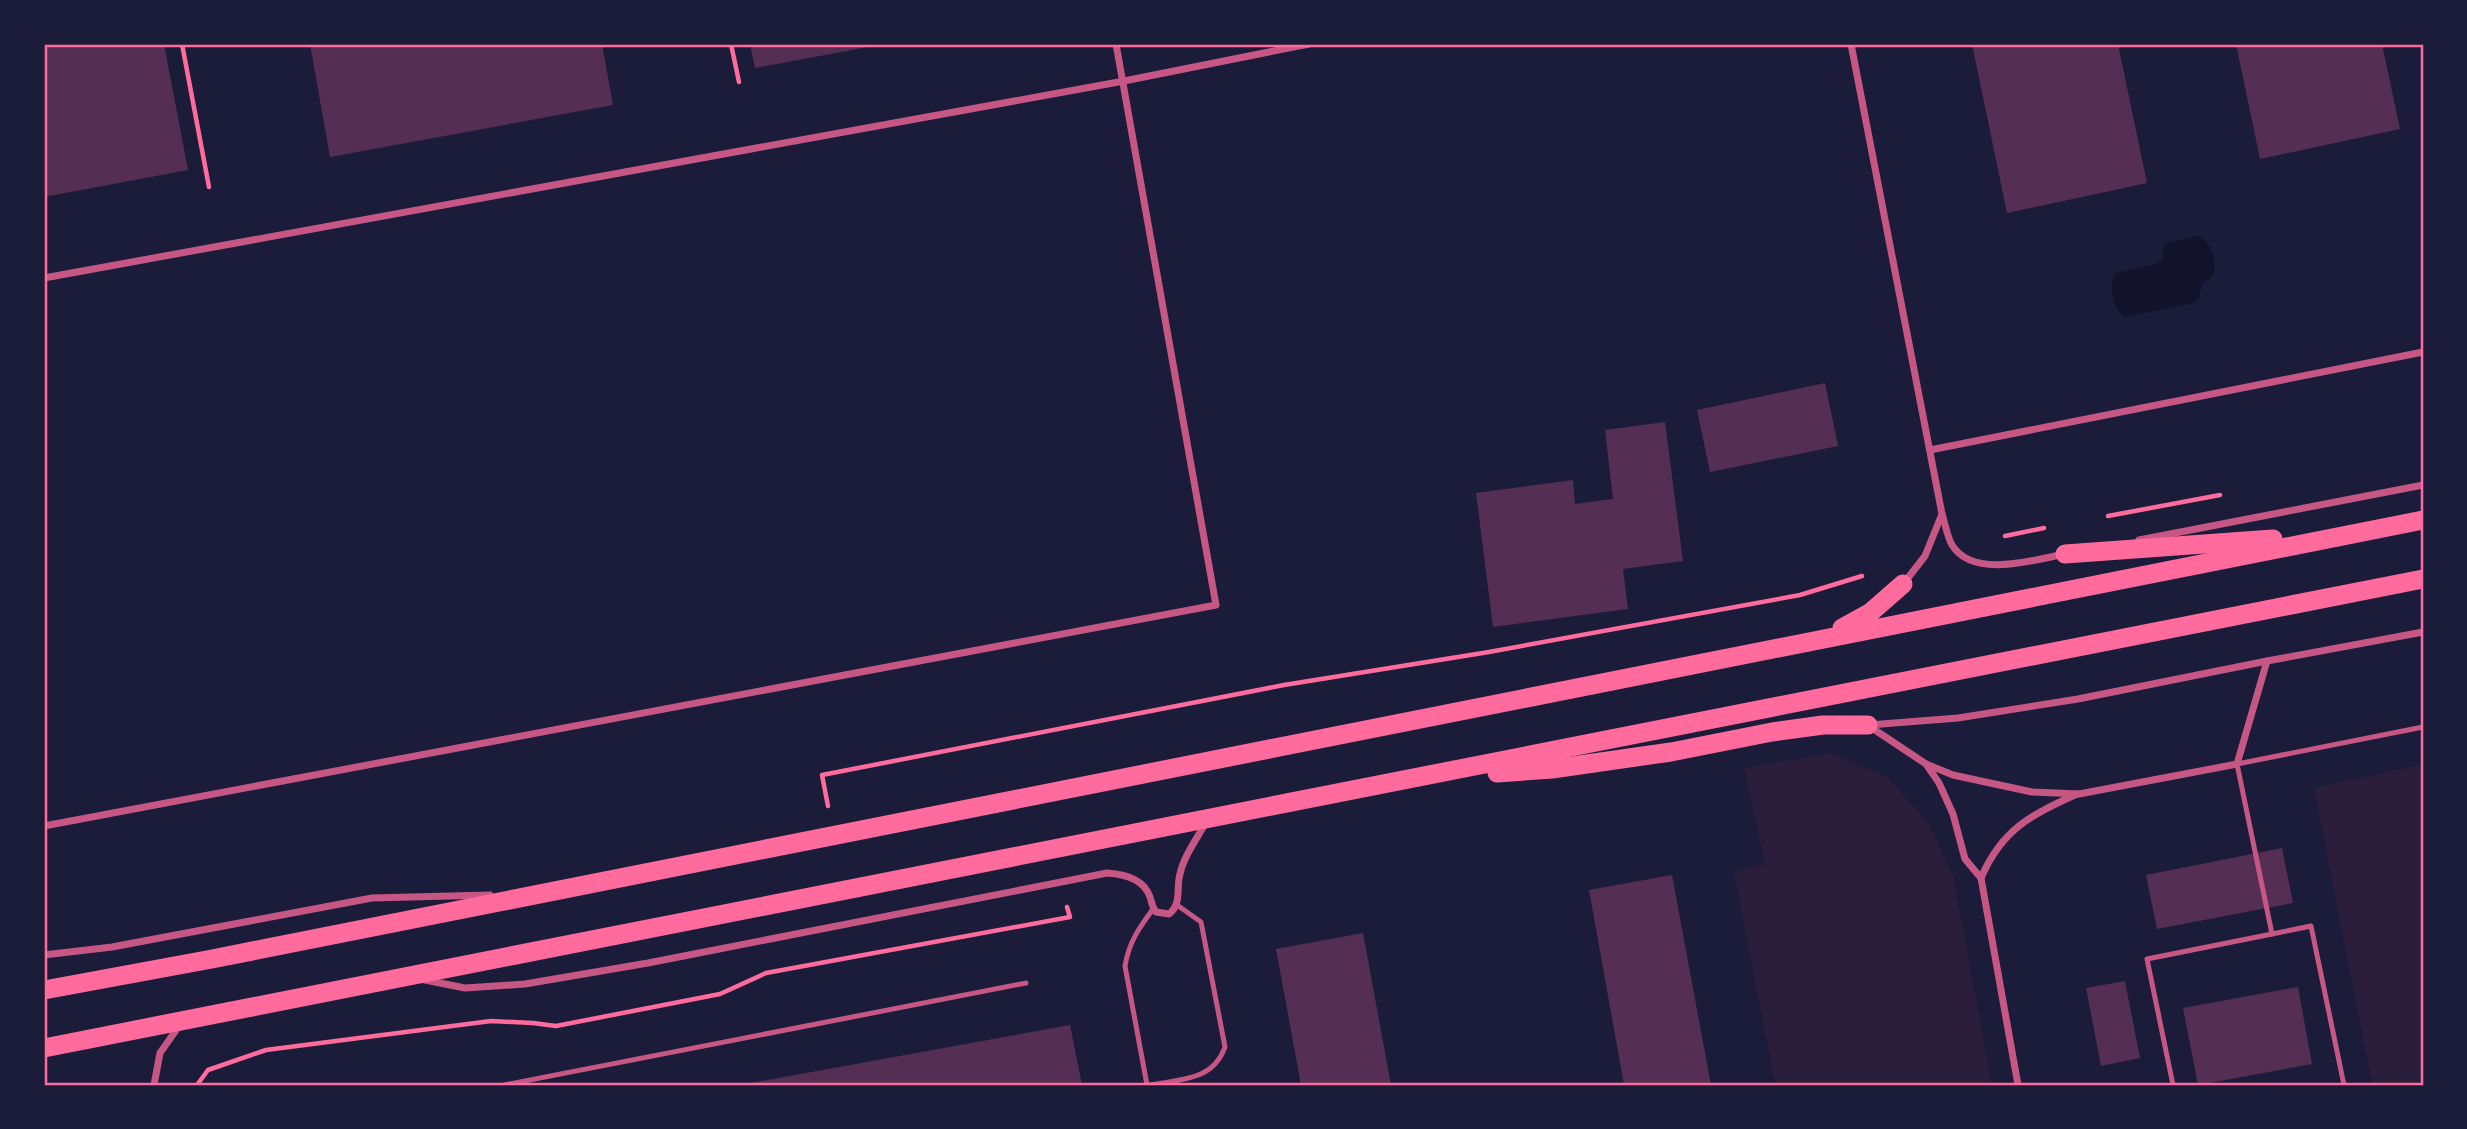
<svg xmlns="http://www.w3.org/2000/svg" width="2467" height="1129" viewBox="0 0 2467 1129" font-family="Figtree,sans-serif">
  <rect width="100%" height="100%" fill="#1b1b3a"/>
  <!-- green -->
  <g fill="#2a1e3b">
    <polygon points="1831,753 1887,777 1927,821 1953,874 1992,1085 1775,1085 1734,872 1765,864 1744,768"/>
    <polygon points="2423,764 2423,1085 2372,1085 2314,788"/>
  </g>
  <!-- water -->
  <path fill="#12122b" d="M2198,236C2210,239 2215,259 2214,271C2213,277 2207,280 2202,283L2199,298L2194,303L2124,317C2113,308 2108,285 2116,273L2156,264L2162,260L2164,247L2168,243Z"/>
  <!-- building -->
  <g fill="#542f53">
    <polygon points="44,44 164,44 188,170 44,197"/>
    <polygon points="310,44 602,44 613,105 330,157"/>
    <polygon points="750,44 879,44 879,45 755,68"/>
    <polygon points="1972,44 2118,44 2147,183 2007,213"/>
    <polygon points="2236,44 2382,44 2400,129 2260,159"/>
    <polygon points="1825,383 1838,446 1710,472 1697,410"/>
    <polygon points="1665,422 1683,561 1623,569 1628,609 1493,627 1476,493 1573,480 1575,504 1613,499 1605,430"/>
    <polygon points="2282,848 2293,903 2157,929 2146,875"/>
    <polygon points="1672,875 1711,1085 1624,1085 1589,890"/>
    <polygon points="1363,933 1391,1085 1301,1085 1276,949"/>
    <polygon points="2125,981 2140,1058 2101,1066 2086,988"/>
    <polygon points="2298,987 2312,1064 2198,1085 2183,1008"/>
    <polygon points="1070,1025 1082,1085 745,1085 745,1084"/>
  </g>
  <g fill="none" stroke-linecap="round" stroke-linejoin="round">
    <!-- path -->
    <g stroke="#ff6b9d" stroke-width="4.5">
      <polyline points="182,44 209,187"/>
      <polyline points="731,44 739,82"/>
      <polyline points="2108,516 2220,495"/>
      <polyline points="2005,536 2044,528"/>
      <polyline points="828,806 822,775 1284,685 1489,652 1800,595 1862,576"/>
      <polyline points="197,1085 208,1070 266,1050 491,1021 533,1023 556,1026 720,994 766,973 1070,917 1067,907"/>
    </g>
    <!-- service -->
    <g stroke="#c65784" stroke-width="5">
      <polyline points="2272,934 2311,926 2344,1085"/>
      <polyline points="504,1085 1026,983"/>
      <path d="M1147,1085L1125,966C1129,942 1139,928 1153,909"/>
      <path d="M1150,1085C1181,1079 1213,1081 1225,1047L1201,922L1177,905"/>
      <polyline points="2173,1085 2147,959 2272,934 2237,764 2423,727"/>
    </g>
    <!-- minor -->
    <g stroke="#c65784" stroke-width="7">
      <path d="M1851,44L1942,514C1945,523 1947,536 1952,545C1973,579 2034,560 2065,554"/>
      <polyline points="44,278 1124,81 1309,44"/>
      <polyline points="1930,450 2423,352"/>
      <polyline points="2139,540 2423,485"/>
      <polyline points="1904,583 1925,556 1942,514"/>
      <polyline points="1869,725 1958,718 2078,699 2267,661"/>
      <polyline points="1869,726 1926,764 1953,775 2032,792 2079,794 2237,764 2267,661 2423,632"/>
      <polyline points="1926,764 1939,783 1953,814 1965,859 1981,878 2018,1085"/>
      <polyline points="44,826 1216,605 1116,44"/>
      <path d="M1981,878C2002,829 2031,815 2077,794"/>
      <polyline points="44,955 112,947 372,898 490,895"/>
      <path d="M425,980L465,988L525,984L648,963L1107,873C1123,874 1144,879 1150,897C1152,903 1152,907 1156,912L1169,914C1182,904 1176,888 1180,874C1184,856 1196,840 1205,824"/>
      <polyline points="154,1085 160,1053 179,1026"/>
    </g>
    <!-- trunk -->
    <g stroke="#ff6b9d" stroke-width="19">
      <polyline points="2065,554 2273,539"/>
      <polyline points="1842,628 1871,612 1903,584"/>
      <polyline points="1497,773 1552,769 1671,752 1772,732 1823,725 1868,725"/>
      <polyline points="44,990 212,959 2423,520"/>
      <polyline points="44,1048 2423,579"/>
    </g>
  </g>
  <!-- border -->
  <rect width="2467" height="1129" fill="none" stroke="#1b1b3a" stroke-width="91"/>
  <rect x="46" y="46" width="2376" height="1038" fill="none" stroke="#ff6b9d" stroke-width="2.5"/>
</svg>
